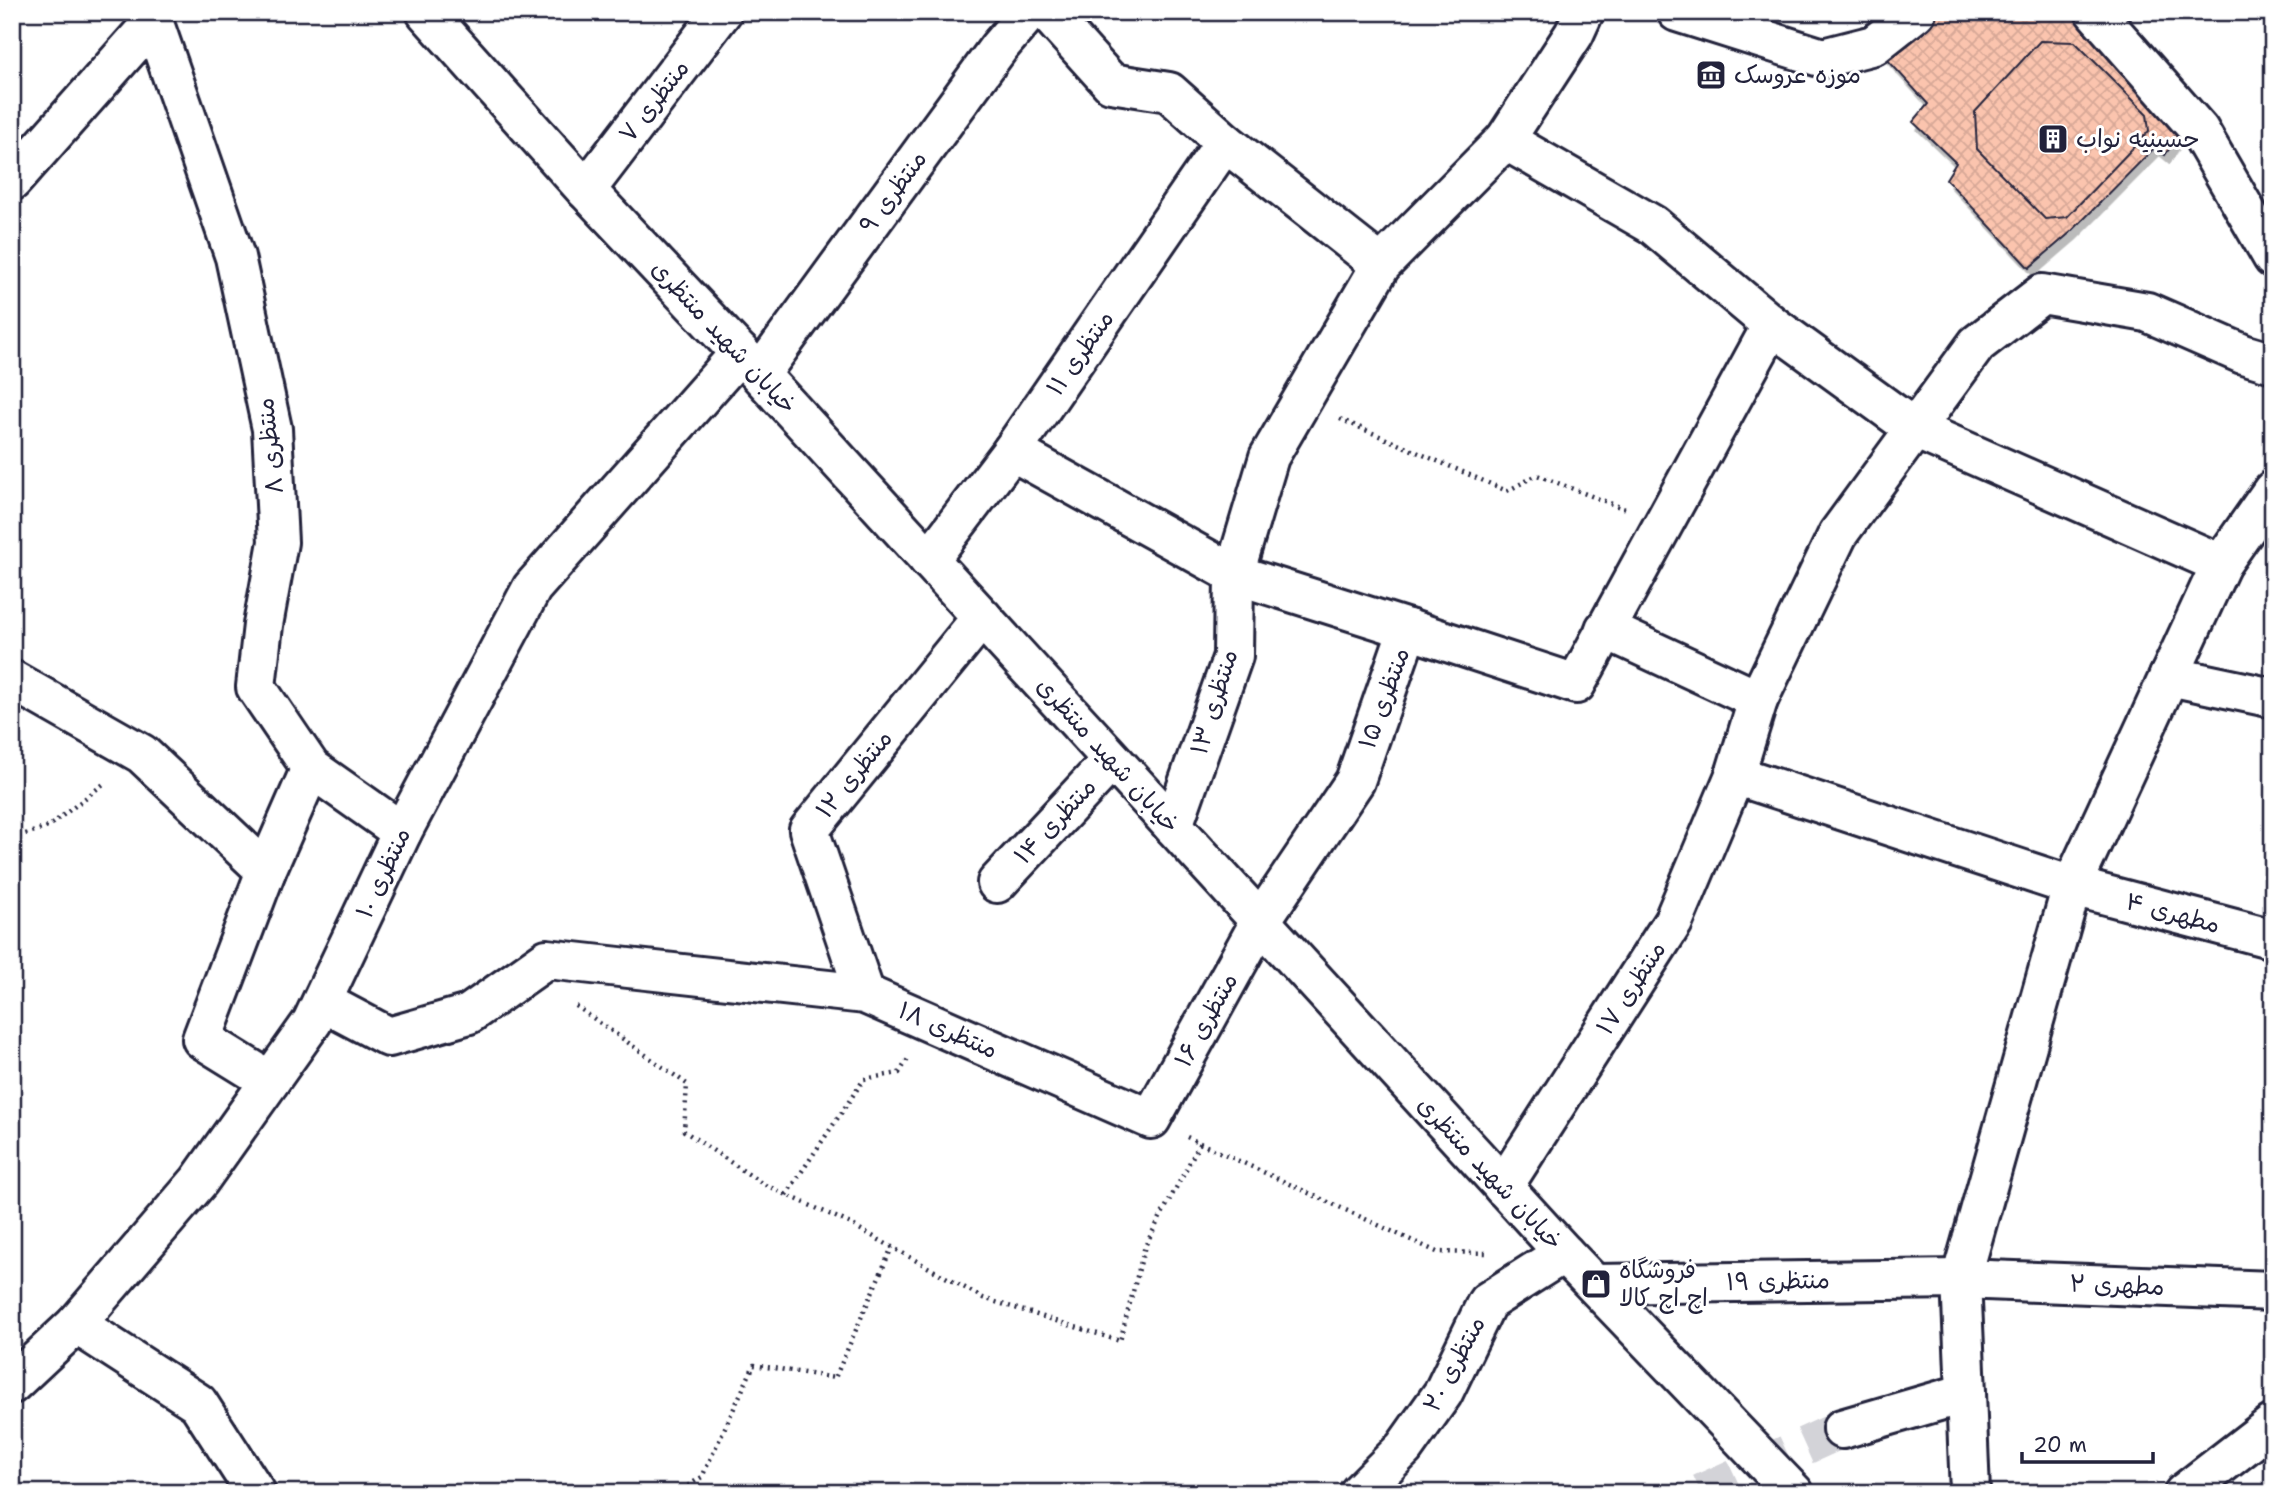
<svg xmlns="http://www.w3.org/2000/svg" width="2285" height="1505" viewBox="0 0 2285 1505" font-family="'Shantell Sans','Playpen Sans Arabic',sans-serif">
  <defs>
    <pattern id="building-cross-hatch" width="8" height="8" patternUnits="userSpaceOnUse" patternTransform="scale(1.75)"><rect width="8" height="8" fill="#fbc4ae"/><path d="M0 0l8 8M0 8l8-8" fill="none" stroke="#d7a897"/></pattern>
    <filter id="shadow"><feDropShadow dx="4.5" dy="8" stdDeviation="0" flood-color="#0004"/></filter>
  </defs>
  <rect width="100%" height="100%" fill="#fff"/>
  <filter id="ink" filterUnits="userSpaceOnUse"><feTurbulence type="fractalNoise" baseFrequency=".0143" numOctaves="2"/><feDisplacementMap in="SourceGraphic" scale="14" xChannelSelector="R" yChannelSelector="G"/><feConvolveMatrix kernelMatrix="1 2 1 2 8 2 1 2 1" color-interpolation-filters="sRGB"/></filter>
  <g filter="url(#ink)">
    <!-- building -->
    <g fill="url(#building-cross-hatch)" stroke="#22223b" stroke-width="2" filter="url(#shadow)">
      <polygon points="1920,12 2095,12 2181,131 2165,155 2155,147 2072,231 2029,268 1946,179 1956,163 1913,122 1928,104 1874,45"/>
      <polygon points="2040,41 2075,42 2147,114 2149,131 2067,217 2045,219 1977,149 1975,112"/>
    </g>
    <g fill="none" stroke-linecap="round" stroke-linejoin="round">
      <!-- minor-tunnel -->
      <polyline stroke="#d3d3d8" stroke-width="38" stroke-dasharray="38 19" stroke-linecap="butt" points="1701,1493 1842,1429"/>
      <!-- minor casing -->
      <g stroke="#22223b" stroke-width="44">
        <g id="minor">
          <polyline points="150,12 235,257 272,429 278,542 263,625 256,687 311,768 402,832"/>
          <polyline points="1047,12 1111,83 1169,92 1225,142 1381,265"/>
          <polyline points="1677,12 1823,58 1874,45 1916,12"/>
          <polyline points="2095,12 2199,130 2273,258"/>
          <polyline points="1505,140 1653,225 1772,325 1915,429 2221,564"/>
          <polyline points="12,181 152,23"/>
          <polyline points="586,190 722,12"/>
          <polyline points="2273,363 2243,354 2147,312 2042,294 1977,344 1838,534 1758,700 1735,775 2072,886 2273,939"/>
          <polyline points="760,374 999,47 1029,12"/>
          <polyline points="929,560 1012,451 1225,142"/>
          <polyline points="1408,629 1576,684 1772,325"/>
          <polyline points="1605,629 1758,700"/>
          <polyline points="2169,676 2273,698"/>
          <polyline points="12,680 142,754 266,871"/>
          <polyline points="1173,826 1233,656 1234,574 1269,457 1381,265 1505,140 1574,34 1584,12"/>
          <polyline points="997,883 1112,760"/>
          <polyline points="865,994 809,830 982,617"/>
          <polyline points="323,1002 389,1037 469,1014 547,959 865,994 1151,1119 1260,922 1355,781 1408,629 1234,574 1012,451"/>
          <polyline points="270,1081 202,1039 266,871 311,768"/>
          <polyline points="1503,1187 1673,922 1735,775"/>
          <polyline points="1595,1284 1961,1279 2273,1291"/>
          <polyline points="76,1324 198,1403 256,1493"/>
          <polyline points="12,1384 76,1324 199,1181 312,1022 402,832 532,588 740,353"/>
          <polyline points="1966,1393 1970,1493"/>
          <polyline points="1842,1429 1966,1393 1961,1279 2072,886 2221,564 2273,490"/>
          <polyline points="1359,1493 1404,1448 1443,1393 1487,1302 1564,1253"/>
        </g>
      </g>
      <!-- major casing -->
      <g stroke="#22223b" stroke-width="44">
        <g id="major">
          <polyline points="426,12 586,190 740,353 1564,1253 1794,1493"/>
          <polyline points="2184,1493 2273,1424"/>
        </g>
      </g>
      <!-- path -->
      <g stroke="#22223b" stroke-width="4.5" stroke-dasharray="2 5" stroke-linecap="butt">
        <polyline points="1340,419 1507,491 1537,475 1625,509"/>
        <polyline points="12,838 48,827 106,782"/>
        <polyline points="576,1006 687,1084 684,1131 763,1184 849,1223 983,1298 1120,1341 1145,1246 1200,1143"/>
        <polyline points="1187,1137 1437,1252 1486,1253"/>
        <polyline points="786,1195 864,1079 899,1073 908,1059"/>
        <polyline points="676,1493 702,1477 754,1365 835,1378 892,1247"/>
      </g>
      <!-- minor -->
      <use href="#minor" stroke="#fff" stroke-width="38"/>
      <!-- major -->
      <use href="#major" stroke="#fff" stroke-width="38"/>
    </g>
  </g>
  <!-- icons -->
  <defs>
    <g id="museum-square" transform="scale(1.575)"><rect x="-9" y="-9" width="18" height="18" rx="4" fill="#22223b" stroke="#fff"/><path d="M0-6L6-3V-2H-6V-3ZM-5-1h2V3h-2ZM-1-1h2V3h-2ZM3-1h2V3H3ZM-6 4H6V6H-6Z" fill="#fff"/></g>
    <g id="building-square" transform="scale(1.575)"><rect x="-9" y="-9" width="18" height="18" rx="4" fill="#22223b" stroke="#fff"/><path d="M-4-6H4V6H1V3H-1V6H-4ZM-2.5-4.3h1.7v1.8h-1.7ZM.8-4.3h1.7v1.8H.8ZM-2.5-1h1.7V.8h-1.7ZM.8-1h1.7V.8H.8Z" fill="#fff"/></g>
    <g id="shop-square" transform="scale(1.575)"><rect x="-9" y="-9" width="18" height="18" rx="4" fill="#22223b" stroke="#fff"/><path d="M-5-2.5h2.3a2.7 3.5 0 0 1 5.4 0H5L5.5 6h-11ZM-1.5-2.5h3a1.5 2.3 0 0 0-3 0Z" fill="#fff"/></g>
  </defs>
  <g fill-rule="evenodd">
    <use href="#museum-square" x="1711" y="75"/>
    <use href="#building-square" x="2053" y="139"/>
    <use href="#shop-square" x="1596" y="1284"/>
  </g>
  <g text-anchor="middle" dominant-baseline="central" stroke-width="6" stroke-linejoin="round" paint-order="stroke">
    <!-- poi labels -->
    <g font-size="24" fill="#22223b" stroke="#fff" text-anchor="start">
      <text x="1734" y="75">موزه عروسک</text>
      <text x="2076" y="139">حسینیه نواب</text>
      <text x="1619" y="1270">فروشگاه<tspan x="1619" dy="28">اچ اچ کالا</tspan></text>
    </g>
    <!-- street labels -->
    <g font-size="24" fill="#22223b" stroke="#fff">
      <text transform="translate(654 101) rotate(-52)">منتظری ۷</text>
      <text transform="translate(893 192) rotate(-54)">منتظری ۹</text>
      <text transform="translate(724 337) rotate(47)">خیابان شهید منتظری</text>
      <text transform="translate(1080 353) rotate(-55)">منتظری ۱۱</text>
      <text transform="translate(270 446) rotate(-96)">منتظری ۸</text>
      <text transform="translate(1384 698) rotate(-70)">منتظری ۱۵</text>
      <text transform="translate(1214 702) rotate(-73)">منتظری ۱۳</text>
      <text transform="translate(1108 755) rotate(48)">خیابان شهید منتظری</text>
      <text transform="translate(854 774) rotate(-51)">منتظری ۱۲</text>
      <text transform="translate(1055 821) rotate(-47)">منتظری ۱۴</text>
      <text transform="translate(383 873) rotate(-65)">منتظری ۱۰</text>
      <text transform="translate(2173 913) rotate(15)">مطهری ۴</text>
      <text transform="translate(1631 988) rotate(-57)">منتظری ۱۷</text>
      <text transform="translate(1206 1020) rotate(-61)">منتظری ۱۶</text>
      <text transform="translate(948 1030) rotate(24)">منتظری ۱۸</text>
      <text transform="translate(1490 1173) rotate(47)">خیابان شهید منتظری</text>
      <text transform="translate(1778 1281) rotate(-1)">منتظری ۱۹</text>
      <text transform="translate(2117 1285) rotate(2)">مطهری ۲</text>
      <text transform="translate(1454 1364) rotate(-62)">منتظری ۲۰</text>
    </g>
  </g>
  <!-- margin -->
  <rect width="2285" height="1505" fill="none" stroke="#fff" stroke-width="42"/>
  <rect x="21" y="21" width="2243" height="1463" fill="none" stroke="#22223b" stroke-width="2.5" filter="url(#ink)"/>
  <!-- scale -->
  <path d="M2022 1452v10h131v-10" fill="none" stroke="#22223b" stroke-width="3.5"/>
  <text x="2033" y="1452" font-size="21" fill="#22223b" stroke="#ffffff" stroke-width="5" paint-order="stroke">20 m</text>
</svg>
